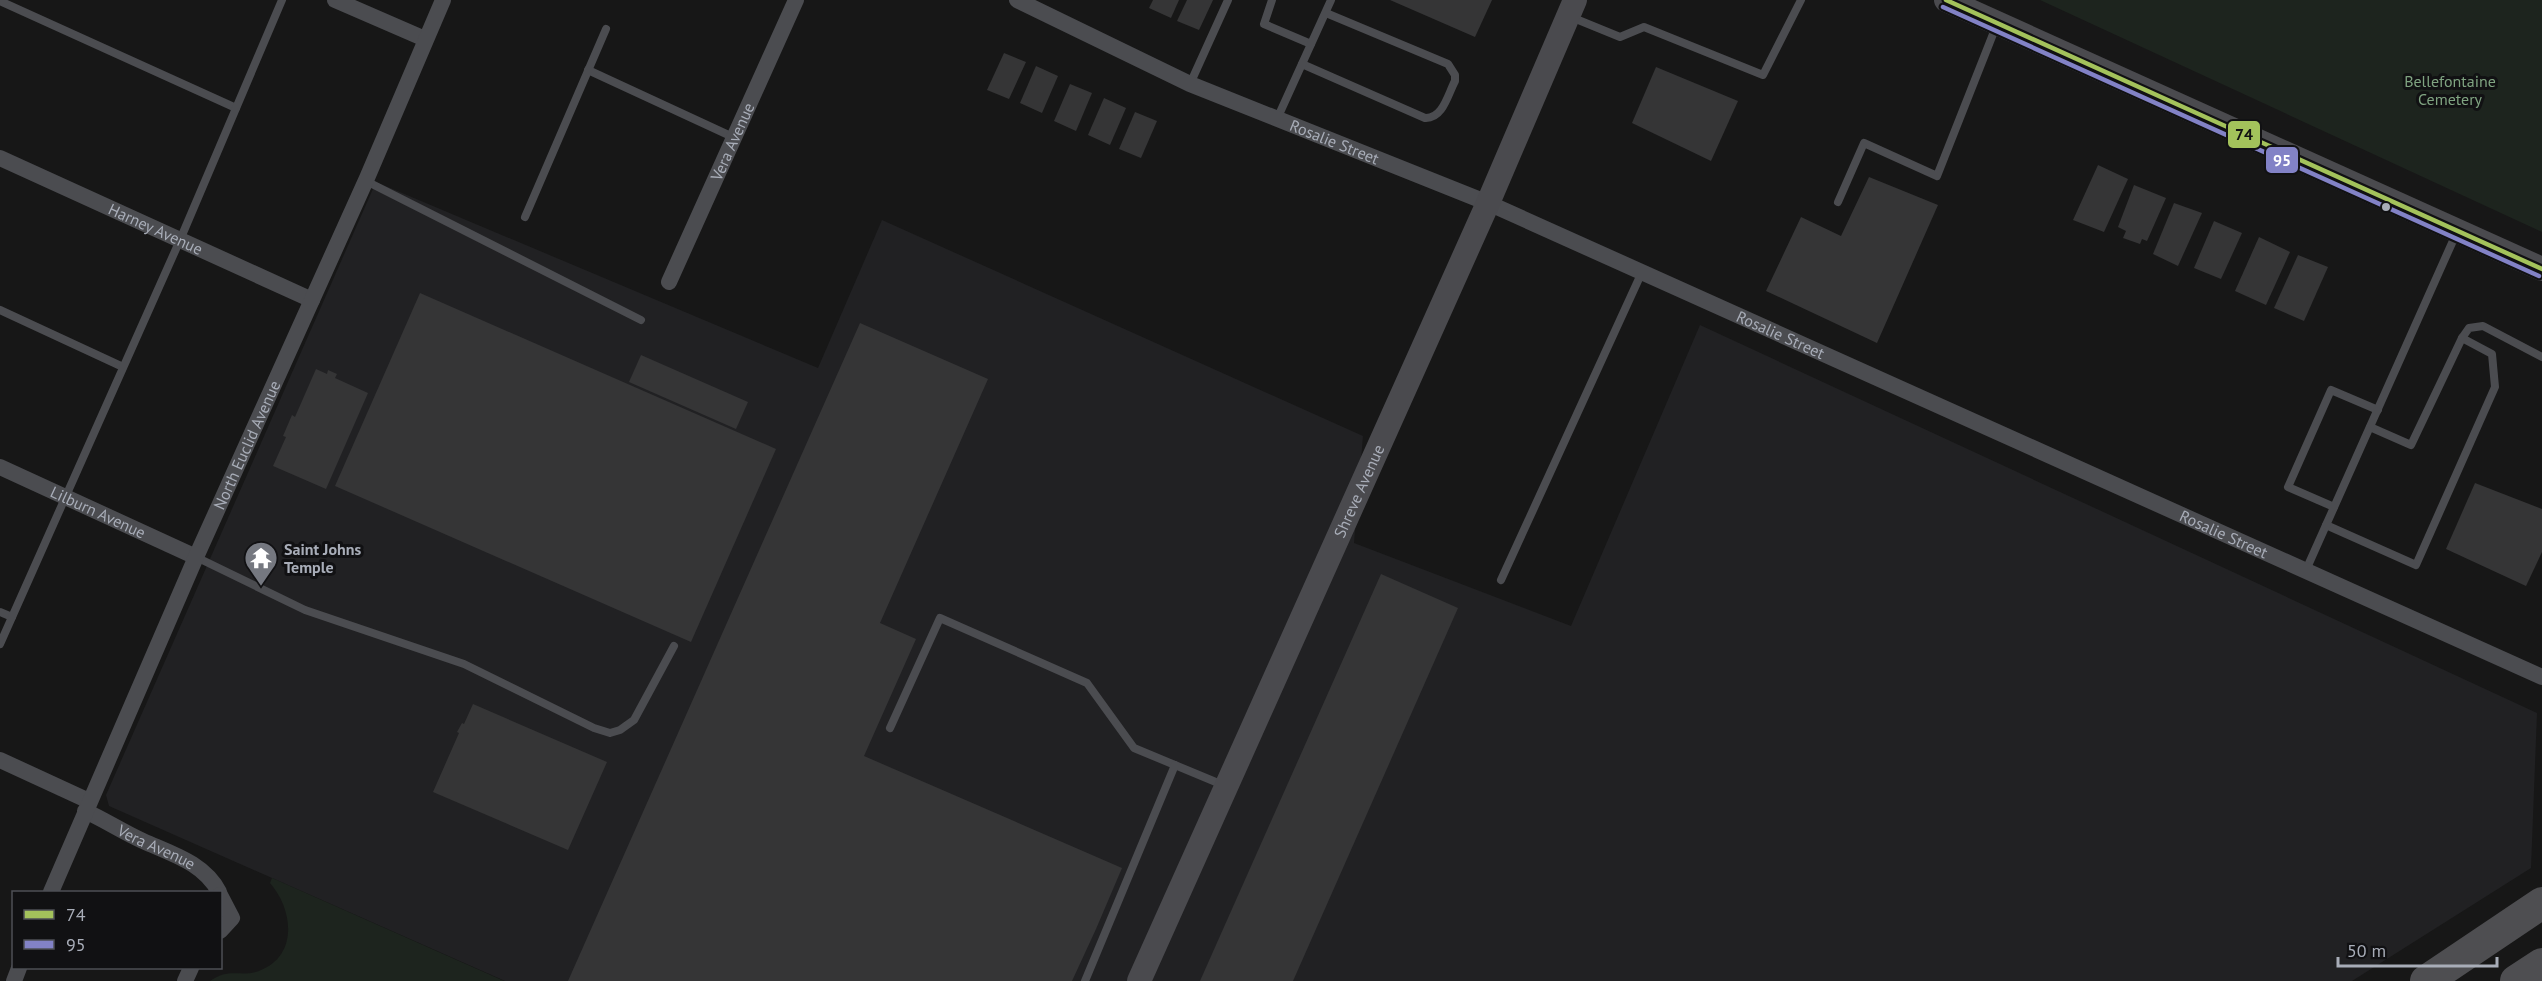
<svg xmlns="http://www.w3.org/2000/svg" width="2542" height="981" viewBox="0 0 2542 981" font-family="'PT Sans',sans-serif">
  <rect width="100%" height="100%" fill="#171717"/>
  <!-- built -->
  <polygon fill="#212123" points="376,182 818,368 882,220 1363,436 1354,543 1571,626 1700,325 2537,713 2531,868 2352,981 505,981 109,806 106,795"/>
  <!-- green -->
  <g fill="#1d241e">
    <polygon points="2040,0 2542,0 2542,232"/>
    <path d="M272,878L504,981H210C231,967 239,978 259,971C299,956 293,909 270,883Z"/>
  </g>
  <!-- building -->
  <g fill="#353536">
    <polygon points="1153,0 1179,0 1171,18 1149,8"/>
    <polygon points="1187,0 1213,0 1199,30 1177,21"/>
    <polygon points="1390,0 1492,0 1475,37"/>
    <polygon points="1004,53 1026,62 1009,99 987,90"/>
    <polygon points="1036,66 1058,76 1042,113 1020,103"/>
    <polygon points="1656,67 1738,101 1711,161 1632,123"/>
    <polygon points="1070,84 1092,93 1076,131 1054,121"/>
    <polygon points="1104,98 1126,108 1110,145 1088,135"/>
    <polygon points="1135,112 1157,121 1141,158 1119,149"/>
    <polygon points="2098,165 2128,179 2104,232 2073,220"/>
    <polygon points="1869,177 1938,205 1877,343 1766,291 1801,217 1841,236"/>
    <polygon points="2134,185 2166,198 2147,241 2142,239 2140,244 2123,238 2126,231 2118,227"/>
    <polygon points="2174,203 2202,213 2178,266 2153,254"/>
    <polygon points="2214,221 2242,233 2221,279 2194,268"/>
    <polygon points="2259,237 2290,252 2266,305 2235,291"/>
    <polygon points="2298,255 2328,267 2304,321 2274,308"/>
    <polygon points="420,293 776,449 691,642 335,486"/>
    <polygon points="860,323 988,379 880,623 916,639 864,756 1122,868 1096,929 1072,981 568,981"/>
    <polygon points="641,355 748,402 736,429 629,382"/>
    <polygon points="316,369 327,374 328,370 337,374 335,378 368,393 326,489 273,466 286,437 283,436 292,415 295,417"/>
    <polygon points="2475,483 2542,509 2542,552 2526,586 2446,549"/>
    <polygon points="1381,574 1458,608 1293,981 1200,981"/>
    <polygon points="473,704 607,762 568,850 433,792 459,733 457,732 462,723 464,724"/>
  </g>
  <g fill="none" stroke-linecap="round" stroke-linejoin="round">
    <!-- lane -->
    <g stroke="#4b4c50" stroke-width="8">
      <polyline points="1272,0 1264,24 1311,44"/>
      <polyline points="0,1 236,108"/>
      <polyline points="1571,17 1620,37 1644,27 1763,75 1801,0"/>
      <path d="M1302,64L1425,118C1443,119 1448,94 1455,81V75L1448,64L1326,13"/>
      <polyline points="588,70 735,138"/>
      <polyline points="1190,84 1228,0"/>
      <polyline points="1277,119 1331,0"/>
      <polyline points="366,181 641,320"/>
      <polyline points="1838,202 1864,143 1937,176 1997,24"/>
      <polyline points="525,217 606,29"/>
      <polyline points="0,310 123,367"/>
      <polyline points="2370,427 2411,445 2462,338 2469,328 2483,326 2542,357"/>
      <polyline points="2334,507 2288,487 2331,390 2378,410"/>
      <polyline points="2326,525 2416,565 2495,387 2492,354 2462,338"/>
      <polyline points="196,557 305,610 464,664 594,728 610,733 620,730 634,720 674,646"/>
      <polyline points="2306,570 2456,234"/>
      <polyline points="1501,580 1642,272"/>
      <polyline points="0,612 12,617"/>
      <polyline points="0,644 180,240 282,0"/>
      <polyline points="890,728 940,618 1087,683 1134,748 1223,785"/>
      <polyline points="1085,981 1175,765"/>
    </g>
    <!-- street -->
    <g stroke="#4b4c50" stroke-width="16">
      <polyline points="335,0 425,39"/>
      <path id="s1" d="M1017,0L1190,84L1488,203L2542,677"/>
      <path id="s2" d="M0,158L312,300"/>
      <path id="s3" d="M669,282L796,0"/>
      <path id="s4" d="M0,467L196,557"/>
      <polyline points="0,760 89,801"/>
      <path id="s5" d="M85,811C105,820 123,832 143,841C172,854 204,863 219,892"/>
      <path id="s6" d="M51,892L196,557L367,178L443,0"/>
      <polyline points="220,895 232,918 220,931"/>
      <polyline points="14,981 19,968"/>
      <polyline points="185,981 191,968"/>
    </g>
    <!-- secondary -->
    <g stroke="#4a4a4e" stroke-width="24">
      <polyline points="1946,0 2542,269"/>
      <path id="s7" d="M1139,981L1488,203L1575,0"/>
    </g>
    <!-- highway -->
    <g stroke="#4e4e51" stroke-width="32">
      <polyline points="2426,981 2542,903"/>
      <polyline points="2516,981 2542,964"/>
    </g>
    <!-- bus-1 casing -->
    <g stroke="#111113" stroke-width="9">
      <polyline id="bus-1" points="1946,0 2542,269"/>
    </g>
    <!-- bus-2 casing -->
    <g stroke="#111113" stroke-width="9">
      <polyline id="bus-2" points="1943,7 2539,276"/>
    </g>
    <!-- bus-1 -->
    <use href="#bus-1" stroke="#a3c25b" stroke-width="4.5"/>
    <!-- bus-2 -->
    <use href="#bus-2" stroke="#8282c6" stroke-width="4.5"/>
  </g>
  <!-- icons -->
  <defs>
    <g id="temple-pin" transform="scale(1.725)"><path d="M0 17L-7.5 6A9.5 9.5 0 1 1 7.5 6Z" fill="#757880" stroke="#111113"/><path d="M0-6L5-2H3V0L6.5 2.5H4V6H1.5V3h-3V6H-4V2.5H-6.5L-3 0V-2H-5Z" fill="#fff"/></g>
  </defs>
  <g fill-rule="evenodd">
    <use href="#temple-pin" x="261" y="558"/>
  </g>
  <!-- markers -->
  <circle fill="#a8adb8" stroke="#111113" stroke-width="2" cx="2386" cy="207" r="5"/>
  <g text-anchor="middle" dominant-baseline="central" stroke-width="6" stroke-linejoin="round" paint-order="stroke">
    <!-- park labels -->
    <g font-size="16" fill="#7fa381" stroke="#111113">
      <text x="2450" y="81">Bellefontaine<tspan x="2450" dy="18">Cemetery</tspan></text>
    </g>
    <!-- street labels -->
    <g font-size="16" fill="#a8adb8" stroke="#111113">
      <text stroke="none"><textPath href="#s3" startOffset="154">Vera Avenue</textPath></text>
      <text stroke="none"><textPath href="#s1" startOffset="348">Rosalie Street</textPath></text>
      <text stroke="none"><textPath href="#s2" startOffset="171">Harney Avenue</textPath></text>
      <text stroke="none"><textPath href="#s1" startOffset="834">Rosalie Street</textPath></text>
      <text stroke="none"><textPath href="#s6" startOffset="488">North Euclid Avenue</textPath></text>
      <text stroke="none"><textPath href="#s7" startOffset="537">Shreve Avenue</textPath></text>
      <text stroke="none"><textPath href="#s4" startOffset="108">Lilburn Avenue</textPath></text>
      <text stroke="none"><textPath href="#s1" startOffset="1320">Rosalie Street</textPath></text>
      <text stroke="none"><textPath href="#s5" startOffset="80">Vera Avenue</textPath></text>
    </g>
    <!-- poi labels -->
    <g font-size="16" font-weight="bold" fill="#a8adb8" stroke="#111113" text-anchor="start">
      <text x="284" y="549">Saint Johns<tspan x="284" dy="18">Temple</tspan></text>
    </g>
  </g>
  <g stroke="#111113" stroke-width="2">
    <rect x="2227" y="120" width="34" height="29" rx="6" fill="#a3c25b"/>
    <rect x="2265" y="146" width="34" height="28" rx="6" fill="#8282c6"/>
  </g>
  <g font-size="16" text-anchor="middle" font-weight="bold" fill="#fff">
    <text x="2282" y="166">95</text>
  </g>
  <g font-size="16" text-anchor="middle" font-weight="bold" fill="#111">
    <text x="2244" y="140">74</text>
  </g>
  <!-- legend -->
  <rect x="12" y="891" width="210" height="78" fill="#111113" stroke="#4d4f55" stroke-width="1.5"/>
  <rect x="24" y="910" width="30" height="9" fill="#a3c25b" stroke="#4d4f55" stroke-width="1.5"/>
  <text x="66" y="921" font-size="18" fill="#a8adb8">74</text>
  <rect x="24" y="940" width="30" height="9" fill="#8282c6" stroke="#4d4f55" stroke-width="1.5"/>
  <text x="66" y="951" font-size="18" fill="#a8adb8">95</text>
  <!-- scale -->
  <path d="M2338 957v9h159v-9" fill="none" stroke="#a8adb8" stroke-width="3"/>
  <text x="2347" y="957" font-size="18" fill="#a8adb8" stroke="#111113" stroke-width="4.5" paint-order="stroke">50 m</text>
</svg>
